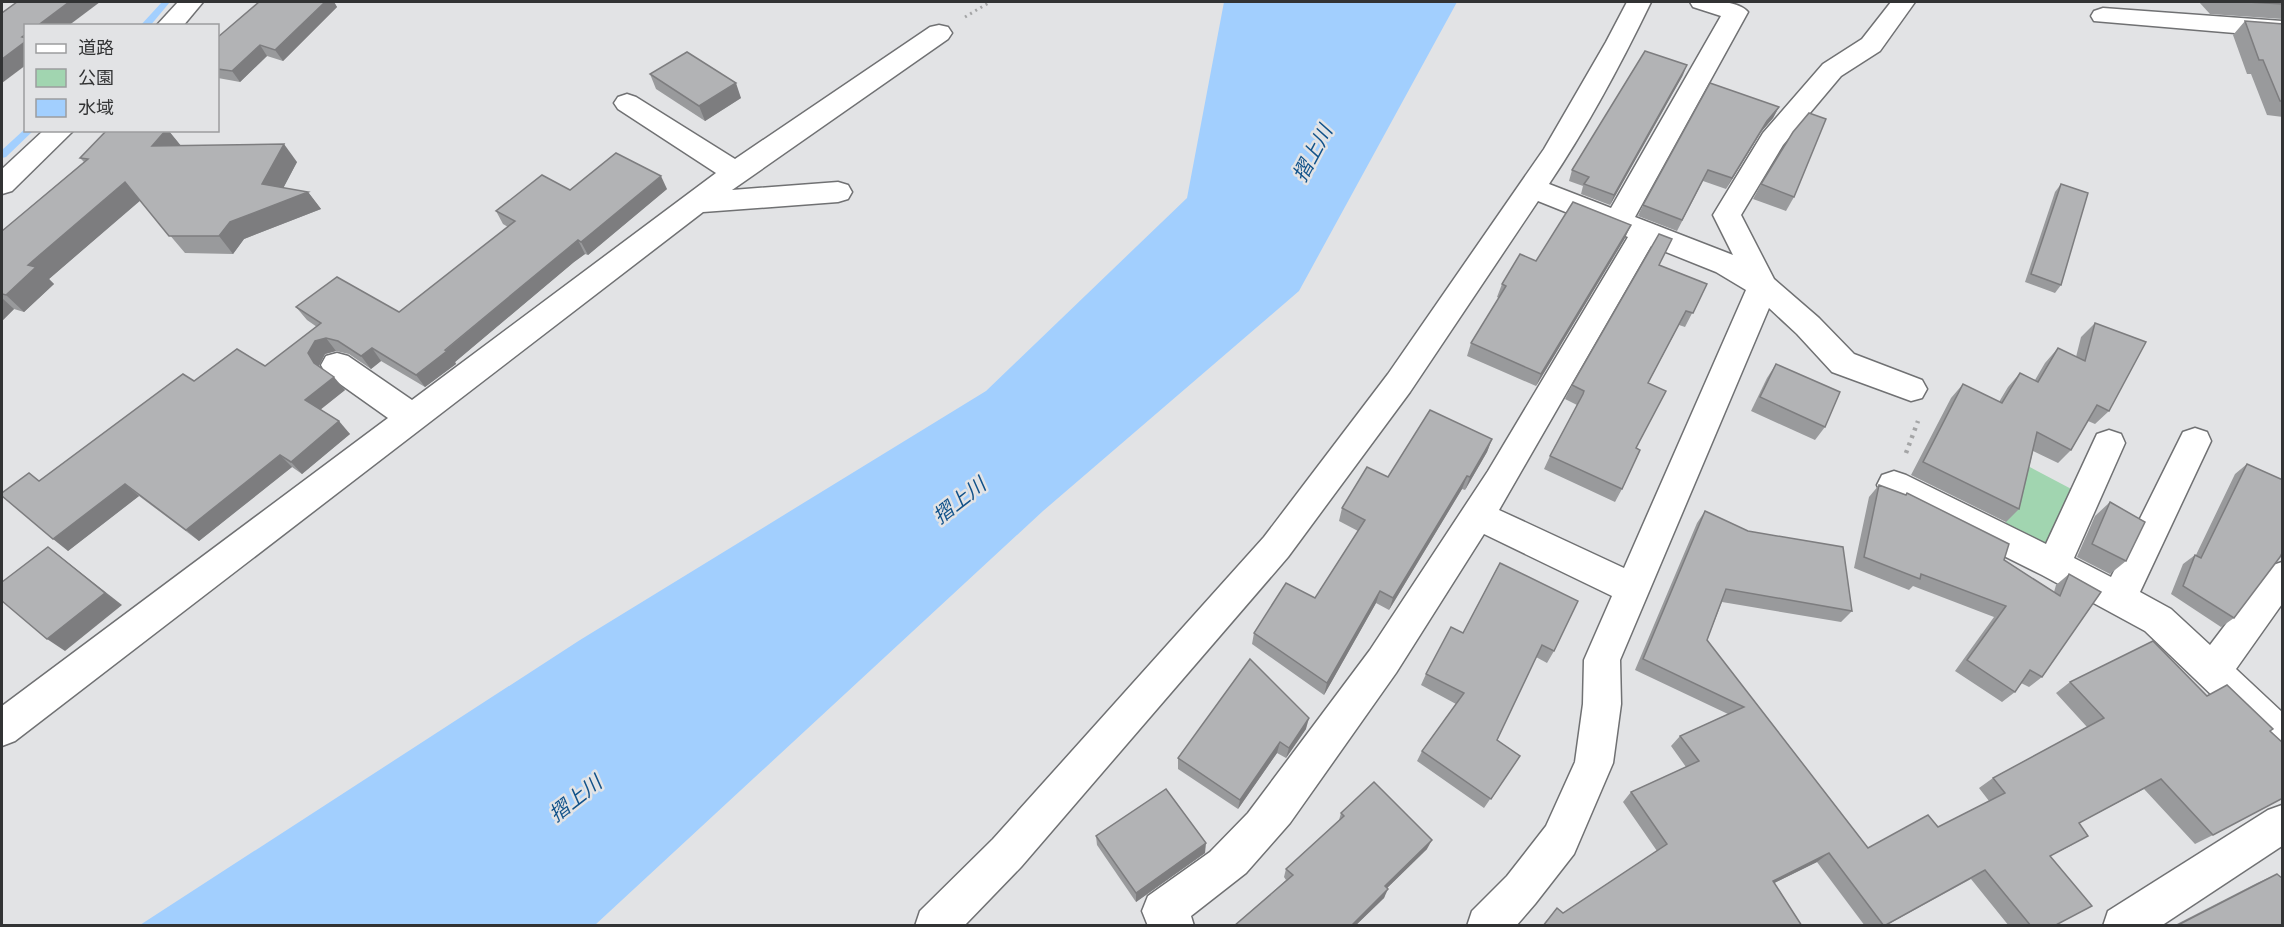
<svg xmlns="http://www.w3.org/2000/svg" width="2284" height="927" viewBox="0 0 2284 927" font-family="Ubuntu,'Noto Sans JP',sans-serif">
  <rect width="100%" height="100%" fill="#e2e3e5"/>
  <!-- green -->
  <polygon fill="#a1d5b0" points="1941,420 2077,492 2047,552 2004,530 2016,480"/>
  <!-- water -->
  <polygon fill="#a2cffe" points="1224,2 1457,2 1299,291 1043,511 595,925 140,925 580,640 986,391 1187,198"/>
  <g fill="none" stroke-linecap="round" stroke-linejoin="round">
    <!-- stream -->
    <g fill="#a2cffe" fill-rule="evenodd">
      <polygon points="162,2 170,2 150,26 140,26"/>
      <polygon points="26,128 26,130 34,130 6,157 2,158 2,150"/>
    </g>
    <!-- minor casing -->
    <g stroke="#707173" stroke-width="3">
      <g id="minor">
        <polygon points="178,2 203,2 183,26 156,26"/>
        <path d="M1627,2H1651C1621,64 1588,126 1549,184L1611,208L1721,16L1693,7L1690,2C1706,0 1738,0 1748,12L1635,217L1733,255L1713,215L1763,133L1823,64L1862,39L1891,2H1915L1880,51L1841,76L1783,145L1741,215L1774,279L1819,318L1854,354L1922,380L1927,389L1922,398L1911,401L1832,372L1797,334L1769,308L1620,660L1621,704L1613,763L1574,854L1535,904L1516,926H1467L1472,911L1507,876L1546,826L1575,762L1583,704L1584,660L1612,596L1484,534L1396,673L1290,823L1246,873L1191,916L1194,926H1148L1142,911L1148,896L1210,852L1248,813L1370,650L1488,471L1628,237L1538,201L1410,392L1288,557L1021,867L964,926H915L920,911L993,839L1264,537L1388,374L1544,149L1606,42ZM1651,246L1716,272L1746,290L1624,568L1499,510Z"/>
        <polygon points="2103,8 2282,21 2282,37 2094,21 2091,16 2094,11"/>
        <polygon points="939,25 948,27 952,33 948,39 732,190 838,182 848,185 852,192 848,199 838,202 703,212 15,741 2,746 2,706 388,418 326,374 321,365 326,356 337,353 348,356 412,400 716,173 618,109 614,103 618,97 627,94 636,97 735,159 930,27"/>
        <polygon points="44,130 74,130 12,191 2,194 2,169"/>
        <polygon points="2195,428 2207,432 2211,441 2140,592 2171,609 2210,645 2270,566 2282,562 2282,604 2236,669 2282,712 2282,755 2269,750 2145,631 2042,575 1882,495 1877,485 1882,475 1894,471 1906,475 2046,544 2097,434 2109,430 2121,434 2125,443 2074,558 2111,577 2183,432"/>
        <polygon points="2282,805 2282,846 2161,926 2103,926 2108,911 2268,810"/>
      </g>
    </g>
    <!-- path-far1 -->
    <polyline stroke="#a4a5a6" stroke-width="3" stroke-dasharray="2 4" stroke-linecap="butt" points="965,17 990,2"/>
    <!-- path -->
    <polyline stroke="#a4a5a6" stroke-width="4.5" stroke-dasharray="3 5" stroke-linecap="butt" points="1906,453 1918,421"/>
    <!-- minor -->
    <use href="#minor" fill="#fff" fill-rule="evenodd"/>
  </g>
  <!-- wall -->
  <g fill="#999a9c">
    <polygon points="259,2 334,2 337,7 283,61 267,56 240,82 218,78 218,37"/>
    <polygon points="2199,2 2283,2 2283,19 2210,14"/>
    <polygon points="2245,21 2283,24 2283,117 2267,115 2251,74 2247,74 2233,35"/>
    <polygon points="650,74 741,98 705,121 656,89"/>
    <polygon points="1683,75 1610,205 1581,194 1583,186 1569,181 1572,170"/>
    <polygon points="1779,107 1773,118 1761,132 1726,189 1703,181 1677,231 1638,216 1643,205"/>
    <polygon points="168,130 180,145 297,162 283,188 308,192 321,209 244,239 233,254 185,253 140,200 49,279 54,284 24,312 14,309 2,321 2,231 84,162 80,158"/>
    <polygon points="1761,184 1794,197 1786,211 1753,199"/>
    <polygon points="2061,184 2061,285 2055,293 2025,282 2055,192"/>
    <polygon points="667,189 588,255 585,254 574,262 455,362 456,364 425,387 381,361 371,369 349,354 336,351 325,354 319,366 345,390 320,410 350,434 302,474 292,467 199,541 139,496 68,551 40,481 194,381 265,366 317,327 307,320 296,307 399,312 508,227 503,224 496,211 570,190"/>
    <polygon points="1625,238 1536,386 1467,356 1471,343 1499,298 1497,297 1502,284 1536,261"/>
    <polygon points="1659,265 1707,284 1685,327 1679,325 1648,383 1636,448 1622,489 1615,502 1544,469 1550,456 1577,405 1565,399 1572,385"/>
    <polygon points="2095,323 2109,411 2095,424 2088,421 2071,450 2058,463 2033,451 2019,509 2006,522 1911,475 1951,398 1963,384 1999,402 2008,387 2020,373 2035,380 2045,363 2058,348 2076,357 2081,337"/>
    <polygon points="1776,364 1825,427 1815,440 1751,411 1767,378"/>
    <polygon points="1492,439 1487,452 1465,490 1462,489 1389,610 1376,603 1324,695 1252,644 1254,633 1315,598 1358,531 1339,521 1342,508 1388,477"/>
    <polygon points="2247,464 2234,618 2221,627 2171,594 2183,564 2195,555 2196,555 2235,474"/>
    <polygon points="1879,485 1905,495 1907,493 2004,560 2054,592 2056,585 2069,574 2042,677 2029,687 2021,683 2015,692 2002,702 1955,671 1994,617 1913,586 1909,590 1854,568 1869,497"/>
    <polygon points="2110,502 2126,561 2110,574 2077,557 2095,516"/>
    <polygon points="1705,511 1852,611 1841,622 1722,602 1707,640 1868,848 1938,827 1989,801 1979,788 1993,778 2087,727 2056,693 2070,682 2207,696 2270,731 2213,835 2195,844 2144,789 2079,823 2072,845 2050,856 2054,926 2009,926 1971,879 1885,926 1865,926 1817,862 1774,883 1802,926 1542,926 1557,908 1563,913 1657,851 1623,802 1631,792 1686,767 1671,746 1680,736 1728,714 1635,670 1697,523"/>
    <polygon points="1500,563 1554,651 1547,663 1536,657 1497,740 1520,756 1484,808 1417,761 1422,751 1456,704 1421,685 1426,674 1463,633"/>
    <polygon points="1306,729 1286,758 1277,753 1238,809 1178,769 1178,758"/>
    <polygon points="1341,813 1427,849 1387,888 1384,898 1355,926 1234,926 1286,880 1284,877 1286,869 1339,820"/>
    <polygon points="1096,836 1205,853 1136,902 1097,845"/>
    <polygon points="2277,874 2283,926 2173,926 2257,883"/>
  </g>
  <!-- shaded-wall -->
  <g fill="#7d7d7f">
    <polygon points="69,2 100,2 68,26 37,26"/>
    <polygon points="325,2 334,2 337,7 283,61 275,50"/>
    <polygon points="26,41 26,65 2,83 2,59"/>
    <polygon points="260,45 267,56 240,82 232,71"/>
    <polygon points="1687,65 1683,75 1610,205 1614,195"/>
    <polygon points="736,83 741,98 705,121 699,106"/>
    <polygon points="1779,107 1773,118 1761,132 1726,189 1732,178 1767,121"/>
    <polygon points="166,130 168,130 182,147 152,146"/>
    <polygon points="284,144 297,162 276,202 262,184"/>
    <polygon points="661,176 667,189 588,255 581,242"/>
    <polygon points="125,182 141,200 49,279 54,284 24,312 6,295 28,265"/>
    <polygon points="308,192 321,209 244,239 233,254 219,236 230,222"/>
    <polygon points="1631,225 1625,238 1536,386 1541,374"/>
    <polygon points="578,240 585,254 574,262 455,362 456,364 425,387 416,375 567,249"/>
    <polygon points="2,298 14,309 2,321"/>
    <polygon points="326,338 336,351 325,354 319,366 314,363 308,353 315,341"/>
    <polygon points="372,348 381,361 371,369 361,356"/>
    <polygon points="334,377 345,390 316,413 305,400"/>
    <polygon points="339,421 350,434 302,474 291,462"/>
    <polygon points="1492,439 1487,452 1465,490 1470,477"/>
    <polygon points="280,455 292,467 199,541 186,530"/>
    <polygon points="1467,476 1462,489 1389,610 1393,598"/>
    <polygon points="125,484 139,496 68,551 53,539"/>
    <polygon points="48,547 122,605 65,651 47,639"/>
    <polygon points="1380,591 1376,603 1324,695 1327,683"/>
    <polygon points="1309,718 1306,729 1286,758 1289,748"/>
    <polygon points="1280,742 1277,753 1238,809 1240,800"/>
    <polygon points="1432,840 1427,849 1381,894 1385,886"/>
    <polygon points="1206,843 1205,853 1136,902 1136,893"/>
    <polygon points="1829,853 1817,862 1762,889 1773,881"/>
    <polygon points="1388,889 1384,898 1355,926 1351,926"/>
  </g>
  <!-- building -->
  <g fill="#b2b3b5" stroke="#7d7d7f" stroke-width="1.5">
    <polygon points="17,2 69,2 37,26 26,26 26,34 22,37 26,38 26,41 2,59 2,13"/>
    <polygon points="259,2 325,2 275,50 260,45 232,71 218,69 218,37"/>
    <polygon points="2247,2 2283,2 2283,4"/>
    <polygon points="2245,21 2283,24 2283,101 2280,101 2263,60 2259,60"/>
    <polygon points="1645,51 1687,65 1614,195 1584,184 1589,177 1572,170"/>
    <polygon points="687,52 736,83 699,106 650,74"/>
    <polygon points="1710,83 1779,107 1767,121 1732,178 1708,170 1682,220 1643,205"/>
    <polygon points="1809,113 1826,119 1794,197 1761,184 1793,132"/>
    <polygon points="107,130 166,130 152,146 284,144 262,184 308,192 230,222 219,236 169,236 125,182 28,265 36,267 6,295 2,294 2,231 88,159 80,158"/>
    <polygon points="616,153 661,176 581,242 578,240 567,249 445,350 447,351 416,375 372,348 361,356 338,341 326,338 315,341 308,353 314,363 334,377 305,400 339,421 291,462 280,455 186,530 125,484 53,539 2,496 2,493 29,473 39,481 183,374 194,381 237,349 265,366 321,323 296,307 337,277 399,312 515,221 496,211 542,175 570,190"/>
    <polygon points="2061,184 2088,193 2061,285 2031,274"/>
    <polygon points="1573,202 1631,225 1541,374 1471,343 1506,286 1502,284 1520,254 1536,261"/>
    <polygon points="1659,234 1672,239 1659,265 1707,284 1693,313 1686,311 1648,383 1666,391 1636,448 1640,450 1622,489 1550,456 1583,394 1584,391 1572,385"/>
    <polygon points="2095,323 2146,342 2109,411 2097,405 2071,450 2037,432 2019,509 1923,462 1963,384 2002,403 2020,373 2038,382 2058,348 2085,361"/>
    <polygon points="1776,364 1840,392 1825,427 1760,397"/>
    <polygon points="1430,410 1492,439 1470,477 1467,476 1393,598 1380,591 1327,683 1254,633 1286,583 1315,598 1365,520 1342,508 1367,467 1388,477"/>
    <polygon points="2247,464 2283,480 2283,551 2280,557 2234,618 2183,586 2195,555 2201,558"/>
    <polygon points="1879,485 1906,495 1907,493 2009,544 2004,560 2060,596 2069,574 2101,592 2042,677 2030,670 2015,692 1967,660 2006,606 1921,574 1920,579 1864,557"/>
    <polygon points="2110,502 2145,522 2126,561 2092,544"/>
    <polygon points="1705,511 1748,531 1843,547 1852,611 1726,589 1707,640 1868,848 1928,815 1938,827 2005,793 1993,778 2104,718 2070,682 2153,641 2207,696 2227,685 2273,729 2270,731 2283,743 2283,798 2213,835 2161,779 2079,823 2088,836 2050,856 2092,906 2054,926 2031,926 1985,870 1884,926 1829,853 1773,881 1802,926 1543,926 1557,908 1563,913 1667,844 1631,792 1699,761 1680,736 1744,707 1643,659"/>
    <polygon points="48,547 105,593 47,639 2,601 2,582"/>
    <polygon points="1500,563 1578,601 1554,651 1542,645 1497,740 1520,756 1491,799 1422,751 1464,693 1426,674 1451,627 1463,633"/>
    <polygon points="1250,659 1309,718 1289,748 1280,742 1240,800 1178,758"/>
    <polygon points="1374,782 1432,840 1385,886 1388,889 1351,926 1234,926 1293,875 1286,869 1344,816 1341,813"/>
    <polygon points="1166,789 1206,843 1136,893 1096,836"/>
    <polygon points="2277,874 2283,879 2283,926 2176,926"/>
  </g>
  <g text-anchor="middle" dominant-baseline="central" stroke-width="5" stroke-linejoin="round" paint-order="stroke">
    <!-- water labels -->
    <g font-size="20" font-style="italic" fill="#11528a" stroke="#e2e3e5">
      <text transform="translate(1312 153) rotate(-62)">摺上川</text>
      <text transform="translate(959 500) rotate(-38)">摺上川</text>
      <text transform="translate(575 798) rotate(-38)">摺上川</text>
    </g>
  </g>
  <!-- border -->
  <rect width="2284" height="927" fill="none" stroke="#323334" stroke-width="6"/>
  <!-- legend -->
  <rect x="24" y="24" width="195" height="108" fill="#e2e3e5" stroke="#9c9d9e" stroke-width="1.5"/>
  <rect x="36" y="44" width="30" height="9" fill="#ffffff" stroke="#9c9d9e" stroke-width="1.5"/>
  <text x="78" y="54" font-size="18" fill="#323334">道路</text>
  <rect x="36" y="69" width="30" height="18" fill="#a1d5b0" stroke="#9c9d9e" stroke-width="1.5"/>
  <text x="78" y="84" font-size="18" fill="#323334">公園</text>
  <rect x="36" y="99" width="30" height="18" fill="#a2cffe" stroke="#9c9d9e" stroke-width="1.5"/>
  <text x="78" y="114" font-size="18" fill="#323334">水域</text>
</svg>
